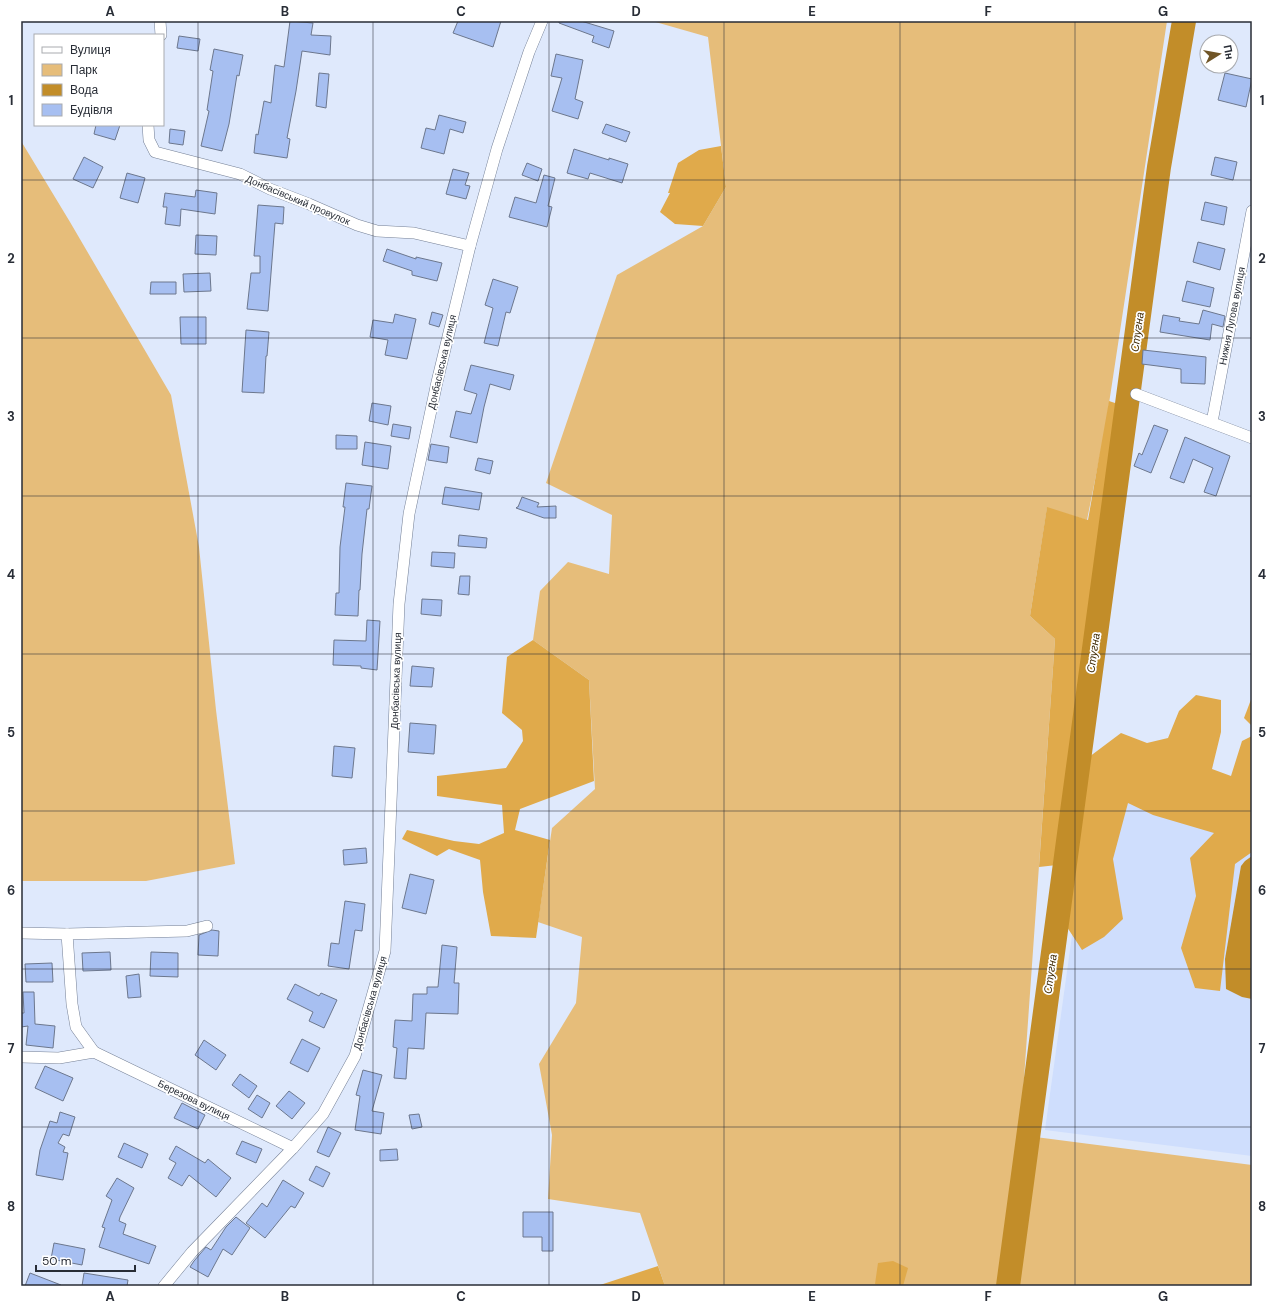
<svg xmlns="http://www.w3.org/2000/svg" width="1273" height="1307" viewBox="0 0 1273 1307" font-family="'DM Sans',sans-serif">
  <rect width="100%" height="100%" fill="#dfe9fc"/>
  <!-- built -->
  <polygon fill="#cfdefd" points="1094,777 1252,829 1252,1156 1045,1130"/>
  <!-- green -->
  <g fill="#e6bd7a">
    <polygon points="652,21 1167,21 1105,430 1087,520 1047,508 1030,616 1055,639 1020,1135 1252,1165 1252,1286 665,1286 640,1213 548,1199 552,1135 539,1064 576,1003 582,937 538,922 552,828 595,789 589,680 533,640 540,591 568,562 609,574 612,515 546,483 617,275 703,226 726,187 708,37"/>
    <polygon points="21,141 70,222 171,395 199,547 216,710 235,864 146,881 21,881"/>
  </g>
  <!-- forest -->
  <g fill="#e0aa4b">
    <polygon points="721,146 726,187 703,226 675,224 660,212 670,193 668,193 678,163 699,150"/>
    <polygon points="1109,401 1121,405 1093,575 1057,865 1039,867 1055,639 1030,616 1047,507 1088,520"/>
    <polygon points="533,640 589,680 594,781 520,809 515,830 550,840 536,938 491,936 483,892 480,860 449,849 437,856 402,839 407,830 454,841 479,844 504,833 502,805 437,796 437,776 506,768 523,741 522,730 502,713 507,657"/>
    <polygon points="1196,695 1221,700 1221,732 1212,769 1231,776 1242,741 1252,736 1252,852 1235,864 1220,991 1195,988 1181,948 1196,896 1190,858 1214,833 1153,815 1128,803 1113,859 1123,919 1104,937 1082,950 1065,924 1089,757 1121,733 1147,743 1168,738 1179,711"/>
    <polygon points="1252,697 1252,726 1244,718"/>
    <polygon points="893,1261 908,1268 903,1286 879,1286 875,1284 878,1263"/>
    <polygon points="658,1266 665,1286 597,1286"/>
  </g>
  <!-- water -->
  <polygon fill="#c28d29" points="1252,856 1252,999 1242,997 1226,989 1225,959 1241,866 1245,861"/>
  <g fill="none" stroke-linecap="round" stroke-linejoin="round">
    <!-- river -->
    <polyline stroke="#c28d29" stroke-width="24" points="1008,1286 1159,167 1184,21"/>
  </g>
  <!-- building -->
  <g fill="#a7bff1" stroke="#6c778d">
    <polygon points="290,21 313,23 311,35 331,36 330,55 302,51 296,91 287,138 290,139 287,158 254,153 256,134 258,135 264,101 271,103 275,65 284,67"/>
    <polygon points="458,21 501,21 493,47 453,33"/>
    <polygon points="559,21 581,21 614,31 609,48 592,42 594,36 559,23"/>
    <polygon points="179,36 200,39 198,51 177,48"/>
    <polygon points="214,49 243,55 239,76 237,75 229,124 222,151 201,146 209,111 207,110 213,71 210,70"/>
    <polygon points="556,54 583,60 575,99 583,102 578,119 552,111 562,78 551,76"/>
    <polygon points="319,73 329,74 326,108 316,106"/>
    <polygon points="1225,73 1252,79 1246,107 1218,100"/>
    <polygon points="439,115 466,122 463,133 450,129 444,154 421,148 426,128 435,130"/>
    <polygon points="606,124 630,132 626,142 602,133"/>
    <polygon points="96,125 120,125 115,140 94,134"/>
    <polygon points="170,129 185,131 183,145 169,143"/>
    <polygon points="574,149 609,160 609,158 628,164 622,183 590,173 588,179 567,173"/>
    <polygon points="84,157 103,167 93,188 73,179"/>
    <polygon points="1215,157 1237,162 1233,180 1211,175"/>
    <polygon points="527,163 542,169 538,181 522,175"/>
    <polygon points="453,169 469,173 465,185 470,186 466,199 446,194"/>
    <polygon points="127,173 145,178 138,203 120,198"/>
    <polygon points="544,175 555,178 548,206 552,207 547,227 509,217 515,197 536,203"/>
    <polygon points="196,190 217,193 215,214 181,209 180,226 165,224 167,207 163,207 165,193 195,197"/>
    <polygon points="1205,202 1227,207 1224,225 1201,220"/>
    <polygon points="258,205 284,207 283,224 275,223 268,311 247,309 251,273 260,273 260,256 254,256"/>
    <polygon points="196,235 217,236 216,255 195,254"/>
    <polygon points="1198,242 1225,249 1220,270 1193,262"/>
    <polygon points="387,249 416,259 416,257 442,263 437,281 412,275 412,271 383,261"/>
    <polygon points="210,273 211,291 184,292 183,274"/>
    <polygon points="493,279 518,287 510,313 506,312 498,346 484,343 493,308 485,305"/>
    <polygon points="1187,281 1214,288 1210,307 1182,301"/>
    <polygon points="151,282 176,282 176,294 150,294"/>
    <polygon points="1203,310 1225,316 1223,327 1212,324 1210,340 1160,332 1163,315 1180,318 1179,321 1199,324"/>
    <polygon points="432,312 443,315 439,327 429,324"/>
    <polygon points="395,314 416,319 407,359 385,355 388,340 370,337 373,320 393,323"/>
    <polygon points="180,317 206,317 206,344 181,344"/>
    <polygon points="246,330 269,332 267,356 266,356 264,393 242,392"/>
    <polygon points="1143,350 1206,357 1205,384 1181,383 1181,369 1142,364"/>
    <polygon points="471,365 514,375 510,390 490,384 484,407 477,443 450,437 456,411 471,414 477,394 464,390"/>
    <polygon points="372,403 391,406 388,425 369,421"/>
    <polygon points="393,424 411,427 409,439 391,436"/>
    <polygon points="1154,425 1168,430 1151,473 1134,466 1139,453 1142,455"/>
    <polygon points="336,435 357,436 357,449 336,449"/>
    <polygon points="1185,437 1230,456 1216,496 1204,492 1213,468 1193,459 1184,483 1170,478"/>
    <polygon points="365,442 391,446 388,469 362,465"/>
    <polygon points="431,444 449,447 447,463 428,460"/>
    <polygon points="478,458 493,461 490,474 475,470"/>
    <polygon points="346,483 372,486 369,509 367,509 362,554 360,590 359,590 358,616 335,615 336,593 339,593 340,547 345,507 343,507"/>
    <polygon points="445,487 482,493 479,510 442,504"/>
    <polygon points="522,497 539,503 537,507 556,506 556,518 544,518 516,508 517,507 518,507"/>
    <polygon points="459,535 487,538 486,548 458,546"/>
    <polygon points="432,552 455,553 454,568 431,566"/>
    <polygon points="460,576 470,576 469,595 458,594"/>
    <polygon points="422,599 442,600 441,616 421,614"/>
    <polygon points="367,620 380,621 377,670 361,668 361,666 333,665 334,640 366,641"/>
    <polygon points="412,666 434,668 432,687 410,686"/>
    <polygon points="410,723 436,725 434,754 408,752"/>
    <polygon points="334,746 355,748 352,778 332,776"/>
    <polygon points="366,848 367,863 344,865 343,850"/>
    <polygon points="410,874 434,880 426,914 402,908"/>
    <polygon points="345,901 365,904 362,931 355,930 349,969 328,966 331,943 339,944"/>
    <polygon points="212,930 219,931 218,956 198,955 199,935"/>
    <polygon points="442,945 457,947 454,983 459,983 458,1014 426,1013 424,1049 408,1048 406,1079 394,1078 397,1048 393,1047 395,1020 412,1021 413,994 427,994 427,987 438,987"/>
    <polygon points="110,952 111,970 83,971 82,953"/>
    <polygon points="151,952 178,953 178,977 150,976"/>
    <polygon points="52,963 53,982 26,982 25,964"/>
    <polygon points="139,974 141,997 128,998 126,976"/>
    <polygon points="295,984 319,996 321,993 337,1000 324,1028 309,1021 313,1012 287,999"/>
    <polygon points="23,992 34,992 35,1024 55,1026 53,1048 26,1045 28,1026 21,1027 21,1013 24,1013"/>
    <polygon points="302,1039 320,1048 308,1072 290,1063"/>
    <polygon points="204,1040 226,1055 216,1070 195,1055"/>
    <polygon points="45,1066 73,1078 63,1101 35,1088"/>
    <polygon points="363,1070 382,1075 372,1111 384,1113 381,1134 355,1130 360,1096 356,1095"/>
    <polygon points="240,1074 257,1086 249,1098 232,1085"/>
    <polygon points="289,1091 305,1103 292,1119 276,1106"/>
    <polygon points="257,1095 270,1103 262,1118 248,1109"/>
    <polygon points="182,1103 205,1115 198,1129 174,1118"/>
    <polygon points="60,1112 75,1117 69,1136 63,1134 58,1143 65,1147 63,1152 68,1153 63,1180 36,1175 40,1150 50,1121 57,1123"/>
    <polygon points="419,1114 422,1127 412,1129 409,1115"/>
    <polygon points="328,1127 341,1133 329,1157 317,1152"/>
    <polygon points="242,1141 262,1149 256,1163 236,1154"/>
    <polygon points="124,1143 148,1154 142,1168 118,1157"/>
    <polygon points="176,1146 205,1163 208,1159 231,1178 216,1197 189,1175 182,1186 168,1178 176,1163 169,1159"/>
    <polygon points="397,1149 398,1160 380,1161 380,1150"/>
    <polygon points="316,1166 330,1173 323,1187 309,1180"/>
    <polygon points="117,1178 134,1188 120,1217 119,1221 126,1224 123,1234 156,1246 149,1264 99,1247 105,1228 102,1227 112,1200 106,1196"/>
    <polygon points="283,1180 304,1193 295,1208 291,1206 265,1238 246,1223 262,1203 267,1207"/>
    <polygon points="523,1212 553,1212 553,1251 542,1251 542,1237 523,1237"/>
    <polygon points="236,1217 250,1228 232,1255 223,1249 208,1277 190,1267 194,1261 206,1247 211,1250 226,1227"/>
    <polygon points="54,1243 85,1249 82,1265 51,1259"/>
    <polygon points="30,1273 61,1285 61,1286 25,1286"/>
    <polygon points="84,1273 128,1280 127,1286 82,1286"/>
  </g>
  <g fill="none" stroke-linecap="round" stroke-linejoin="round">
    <!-- street casing -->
    <g stroke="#758096" stroke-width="12">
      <g id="street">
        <polyline points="160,21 161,35"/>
        <polyline points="148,125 149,140 155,152 240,174 270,189 309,204 357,225 377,231 414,233 470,246"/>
        <polyline points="1136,394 1252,438"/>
        <polyline points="1212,422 1252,211"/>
        <polyline points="21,933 67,934 187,931 207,926"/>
        <polyline points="67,934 72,1004 76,1027 94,1052"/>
        <polyline points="21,1057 59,1058 94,1052 293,1148"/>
        <polyline points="164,1286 192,1252 293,1148 323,1114 355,1056 385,951 399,604 409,514 437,382 470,246 497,149 529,52 542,21"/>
      </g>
    </g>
    <!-- street -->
    <use href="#street" stroke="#fff" stroke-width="11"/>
  </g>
  <!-- grid -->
  <path fill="none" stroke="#282d36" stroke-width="1" stroke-opacity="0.55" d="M198,21V1286M373,21V1286M549,21V1286M724,21V1286M900,21V1286M1075,21V1286M21,180H1252M21,338H1252M21,496H1252M21,654H1252M21,811H1252M21,969H1252M21,1127H1252"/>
  <g text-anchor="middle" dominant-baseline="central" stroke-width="3.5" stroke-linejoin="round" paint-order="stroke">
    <!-- street labels -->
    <g font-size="10" fill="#282d36" stroke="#fff">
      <text transform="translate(298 200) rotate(23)">Донбасівський провулок</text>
      <text transform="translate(1232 316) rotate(-79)">Нижня Лугова вулиця</text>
      <text transform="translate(442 362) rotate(-77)">Донбасівська вулиця</text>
      <text transform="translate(396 681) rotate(-88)">Донбасівська вулиця</text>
      <text transform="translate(370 1003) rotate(-74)">Донбасівська вулиця</text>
      <text transform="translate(194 1100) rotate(26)">Березова вулиця</text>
    </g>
    <!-- water labels -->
    <g font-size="11" font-style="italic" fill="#3d2700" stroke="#fff">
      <text transform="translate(1137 332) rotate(-82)">Стугна</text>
      <text transform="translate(1093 653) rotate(-82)">Стугна</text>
      <text transform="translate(1050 974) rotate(-82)">Стугна</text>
    </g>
  </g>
  <!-- border -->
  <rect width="1273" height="1307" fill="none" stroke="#ffffff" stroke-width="44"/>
  <!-- legend -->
  <rect x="34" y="34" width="130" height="92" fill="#ffffff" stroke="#a9abaf"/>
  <rect x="42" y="47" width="20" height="6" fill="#ffffff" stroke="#a9abaf"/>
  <text x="70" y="54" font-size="12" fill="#282d36">Вулиця</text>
  <rect x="42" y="64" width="20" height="12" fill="#e6bd7a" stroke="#a9abaf"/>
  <text x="70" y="74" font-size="12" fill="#282d36">Парк</text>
  <rect x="42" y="84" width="20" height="12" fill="#c28d29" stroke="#a9abaf"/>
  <text x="70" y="94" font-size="12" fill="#282d36">Вода</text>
  <rect x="42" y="104" width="20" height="12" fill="#a7bff1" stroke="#a9abaf"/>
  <text x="70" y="114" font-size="12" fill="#282d36">Будівля</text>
  <!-- north arrow -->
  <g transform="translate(1219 54) rotate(79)"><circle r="19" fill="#ffffff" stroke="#a9abaf"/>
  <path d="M0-3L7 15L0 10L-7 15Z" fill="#705527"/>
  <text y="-6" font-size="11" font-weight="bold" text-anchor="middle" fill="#282d36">Пн</text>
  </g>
  <!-- scale -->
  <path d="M36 1265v6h99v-6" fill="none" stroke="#282d36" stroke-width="2"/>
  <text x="42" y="1265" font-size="12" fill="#282d36" stroke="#ffffff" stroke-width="3" paint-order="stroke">50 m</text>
  <rect x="22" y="22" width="1229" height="1263" fill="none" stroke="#282d36" stroke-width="1.5"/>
  <g font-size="13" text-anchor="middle" font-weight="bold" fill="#282d36">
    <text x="110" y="16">A</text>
    <text x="285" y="16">B</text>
    <text x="461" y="16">C</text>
    <text x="636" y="16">D</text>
    <text x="812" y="16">E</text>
    <text x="988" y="16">F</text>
    <text x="1163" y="16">G</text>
    <text x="11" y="105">1</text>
    <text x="1262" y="105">1</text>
    <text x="11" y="263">2</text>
    <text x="1262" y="263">2</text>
    <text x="11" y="421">3</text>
    <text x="1262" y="421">3</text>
    <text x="11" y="579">4</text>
    <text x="1262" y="579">4</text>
    <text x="11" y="737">5</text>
    <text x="1262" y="737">5</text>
    <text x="11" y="895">6</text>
    <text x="1262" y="895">6</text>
    <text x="11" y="1053">7</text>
    <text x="1262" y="1053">7</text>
    <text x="11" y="1211">8</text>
    <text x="1262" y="1211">8</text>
    <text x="110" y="1301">A</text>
    <text x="285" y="1301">B</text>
    <text x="461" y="1301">C</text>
    <text x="636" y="1301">D</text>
    <text x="812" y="1301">E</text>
    <text x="988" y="1301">F</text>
    <text x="1163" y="1301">G</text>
  </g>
</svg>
